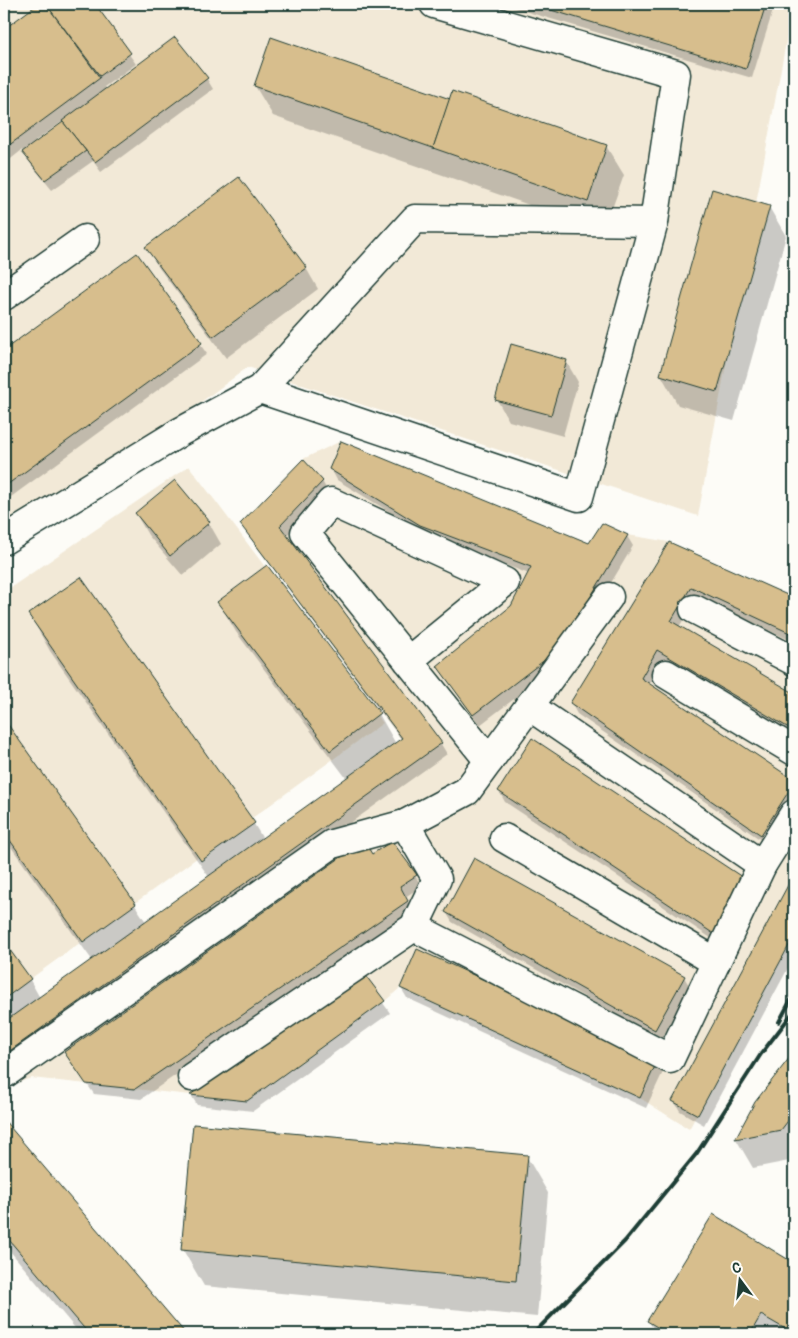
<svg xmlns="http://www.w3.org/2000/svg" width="798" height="1338" viewBox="0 0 798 1338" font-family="Pangolin,sans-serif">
  <rect width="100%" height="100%" fill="#fdfcf7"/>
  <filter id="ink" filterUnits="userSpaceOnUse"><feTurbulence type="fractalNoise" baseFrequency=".02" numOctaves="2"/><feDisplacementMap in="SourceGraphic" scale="10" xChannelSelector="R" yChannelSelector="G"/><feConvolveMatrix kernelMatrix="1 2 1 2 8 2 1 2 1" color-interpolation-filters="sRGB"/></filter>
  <g filter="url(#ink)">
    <!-- built -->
    <g fill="#f2e9d7">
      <polygon points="4,4 793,4 698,516 248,367 4,549"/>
      <polygon points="341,441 589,543 602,523 628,535 669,542 794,598 794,936 689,1129 640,1098 400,988 385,1001 247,1101 31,1078 4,1088 4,1022 401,739 240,524 303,459"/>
      <polygon points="189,466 383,723 4,998 4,592"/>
    </g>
    <!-- shadow -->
    <g fill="#0003" fill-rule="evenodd">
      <path d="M40,4H93L136,64L104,87L106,90L207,79L213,89L101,172L93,161L52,190L30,163L22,150L7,162L4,158V30ZM63,121L64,123L37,143L35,141Z"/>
      <polygon points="500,4 775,4 752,78"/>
      <polygon points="255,86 450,101 606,146 624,175 604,231 273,116"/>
      <polygon points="769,207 786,236 734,421 678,405 661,375"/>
      <polygon points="146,247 306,268 318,289 226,358 159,268"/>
      <polygon points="136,255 207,354 4,502 4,352"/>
      <polygon points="566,361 578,382 563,436 509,421 497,400"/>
      <polygon points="331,469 590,545 627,536 633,546 565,660 480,725 438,667 512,607 529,574 428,535 337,480"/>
      <polygon points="322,481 328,492 286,536 441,744 447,754 4,1070 4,944 30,980 40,998 92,960 4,837 4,721 135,905 146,922 209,877 50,651 30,615 254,824 263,839 347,779 236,632 219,603 267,566 379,714 396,744 402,740 248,535 242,524"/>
      <polygon points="174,482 209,523 221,544 183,576 148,535 136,514"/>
      <polygon points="669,544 794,599 794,642 697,597 679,627 794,695 794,737 663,660 649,685 794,781 794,802 767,844 577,714 571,703"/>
      <polygon points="499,791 747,882 720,944 505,802"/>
      <polygon points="392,843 422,886 405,897 413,912 141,1099 94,1094 72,1063"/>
      <polygon points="794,876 794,957 704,1125 680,1111 674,1101"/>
      <polygon points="446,912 684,977 690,987 661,1040 452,922"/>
      <polygon points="363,974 390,1013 253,1111 197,1105 191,1095"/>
      <polygon points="401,988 657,1061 663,1072 646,1108 407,998"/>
      <polygon points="794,1054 794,1160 753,1168 736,1139 756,1103"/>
      <polygon points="4,1122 184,1334 80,1334 4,1244"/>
      <polygon points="527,1157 548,1193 537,1317 204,1286 183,1250"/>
      <polygon points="714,1216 794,1265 794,1334 656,1334 649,1321"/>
    </g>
    <!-- building -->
    <g fill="#d7be8d" stroke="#1f3d34">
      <polygon points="38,4 46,4 100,78 4,149 4,29"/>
      <polygon points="46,4 95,4 131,53 100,76"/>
      <polygon points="531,4 766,4 746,69"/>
      <polygon points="175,37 208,78 95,162 62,121"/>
      <polygon points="271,37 450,99 433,148 254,86"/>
      <polygon points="452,91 607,145 588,202 433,148"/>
      <polygon points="63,122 86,151 45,180 22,152"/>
      <polygon points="239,177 307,268 213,337 145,247"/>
      <polygon points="712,189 770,206 717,392 660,375"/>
      <polygon points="137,253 202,343 4,487 4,350"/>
      <polygon points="511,344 567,360 551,415 495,400"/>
      <polygon points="341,441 589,543 602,523 628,535 559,649 473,715 437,666 511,606 531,567 420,525 329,469"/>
      <polygon points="303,459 323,481 280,526 442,743 4,1055 4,1022 402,738 240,524"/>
      <polygon points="175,480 210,522 170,556 135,513"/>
      <polygon points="669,542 794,598 794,635 691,587 671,621 794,693 794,731 657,650 641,678 794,780 794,783 761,835 570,703"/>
      <polygon points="267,565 380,713 330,751 217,602"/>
      <polygon points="81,577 255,823 201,861 28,614"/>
      <polygon points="4,719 136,904 83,942 4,832"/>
      <polygon points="532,738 748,881 714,934 498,791"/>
      <polygon points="364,841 372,854 392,841 417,875 400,886 408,901 135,1089 86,1084 64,1052"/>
      <polygon points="474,858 685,976 655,1030 445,912"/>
      <polygon points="794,874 794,936 698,1115 672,1101"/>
      <polygon points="4,942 31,979 4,999"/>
      <polygon points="417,949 658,1060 640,1098 400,988"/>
      <polygon points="363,972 385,1001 247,1101 190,1095"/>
      <polygon points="794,1052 794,1113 781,1130 735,1139 755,1102"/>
      <polygon points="4,1120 186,1334 89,1334 4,1234"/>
      <polygon points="193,1124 528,1155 516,1281 181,1250"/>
      <polygon points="713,1214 794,1263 794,1334 761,1315 750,1334 669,1334 647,1321"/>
    </g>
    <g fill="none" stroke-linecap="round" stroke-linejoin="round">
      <!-- minor casing -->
      <g stroke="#1f3d34" stroke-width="31">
        <g id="minor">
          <polyline points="4,296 85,239"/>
          <polyline points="260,389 579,497 654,222 676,74 434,4"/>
          <polyline points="4,540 180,432 260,389 415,219 654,222"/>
          <polyline points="694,609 794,661"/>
          <polyline points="408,661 505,582 331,502 305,533 489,761"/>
          <polyline points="666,674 794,751"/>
          <polyline points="529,706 762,865"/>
          <polyline points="504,838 716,962"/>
          <polyline points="414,927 670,1059 762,865 794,814"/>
          <polyline points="4,1074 332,844 405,824 467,791 609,597"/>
          <polyline points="192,1077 414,927 437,879 405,824"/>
        </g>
      </g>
      <!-- minor -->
      <use href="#minor" stroke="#fdfcf7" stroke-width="28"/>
      <!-- rail -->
      <g stroke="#1f3d34" stroke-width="4">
        <polyline points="779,1022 794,994"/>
        <polyline points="533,1334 625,1241 697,1153 761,1054 794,1011"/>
      </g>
    </g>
  </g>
  <!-- margin -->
  <rect width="798" height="1338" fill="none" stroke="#fdfcf7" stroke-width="20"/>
  <rect x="10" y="10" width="778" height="1318" fill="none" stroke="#1f3d34" stroke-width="2" filter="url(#ink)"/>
  <!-- north arrow -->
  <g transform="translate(740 1280) rotate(345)" stroke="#fdfcf7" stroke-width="4" paint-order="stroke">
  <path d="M0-4L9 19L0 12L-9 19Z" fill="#1f3d34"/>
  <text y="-8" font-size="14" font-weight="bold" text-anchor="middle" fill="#1f3d34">С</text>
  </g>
</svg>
